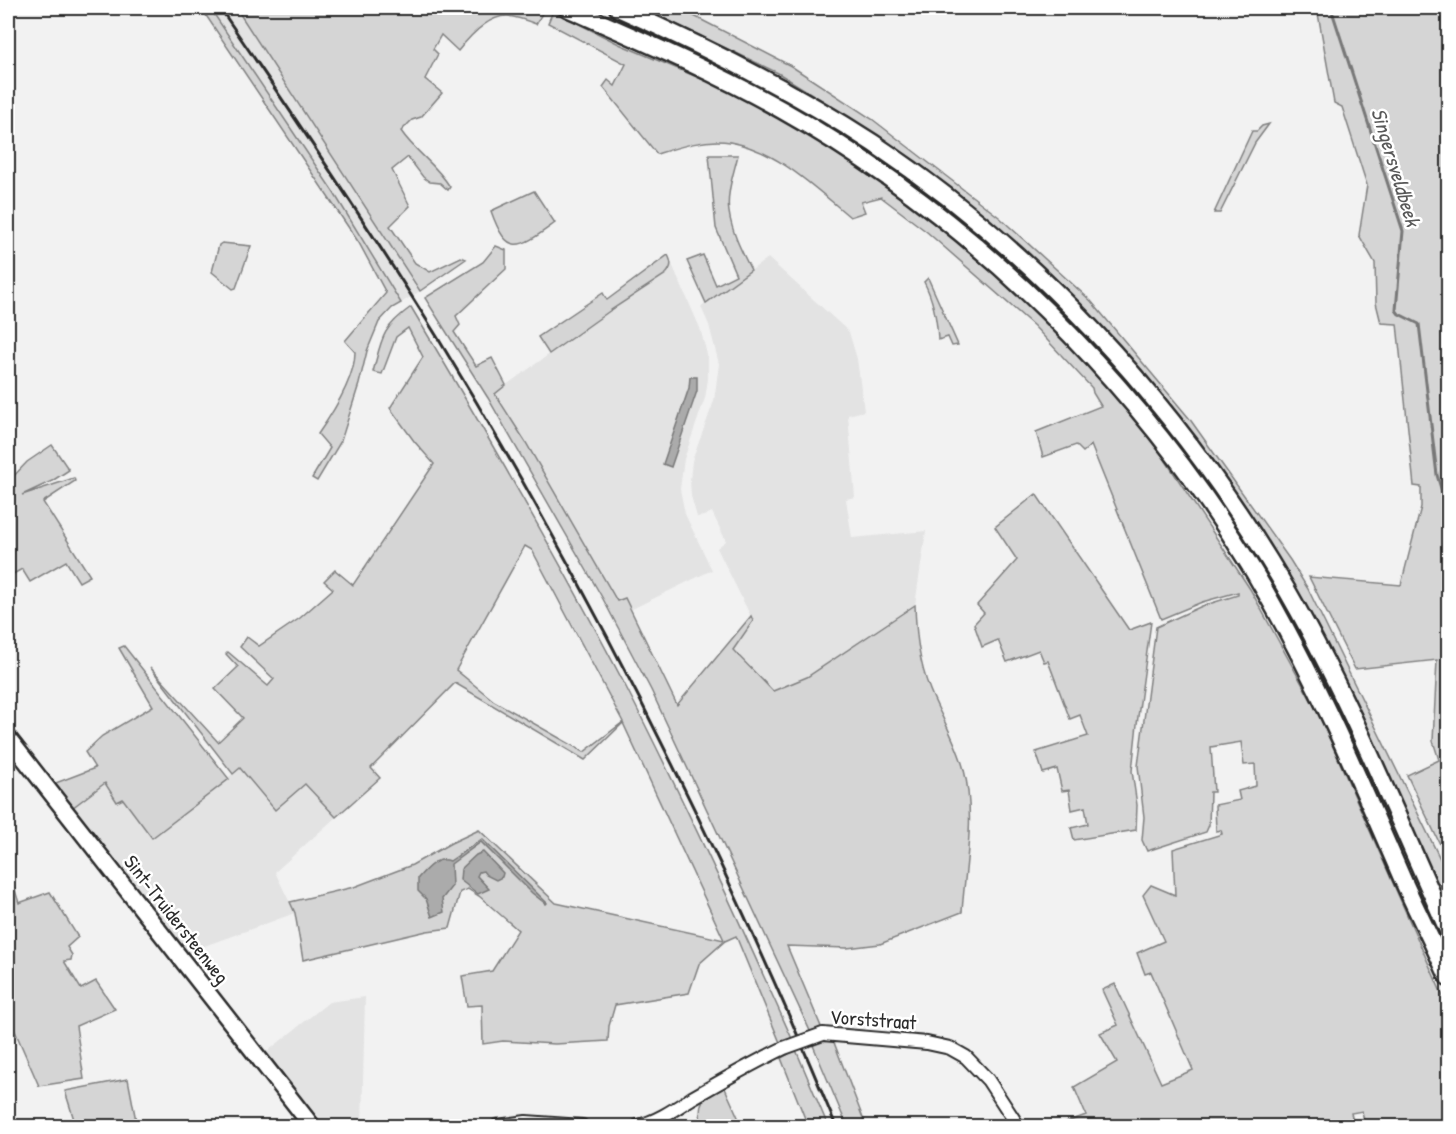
<svg xmlns="http://www.w3.org/2000/svg" width="1456" height="1134" viewBox="0 0 1456 1134" font-family="'Patrick Hand',sans-serif">
  <rect width="100%" height="100%" fill="#f2f2f2"/>
  <filter id="ink" filterUnits="userSpaceOnUse"><feTurbulence type="fractalNoise" baseFrequency=".0167" numOctaves="2"/><feDisplacementMap in="SourceGraphic" scale="12" xChannelSelector="R" yChannelSelector="G"/><feConvolveMatrix kernelMatrix="1 2 1 2 8 2 1 2 1" color-interpolation-filters="sRGB"/></filter>
  <g filter="url(#ink)">
    <!-- built -->
    <g fill="#e3e3e3">
      <polygon points="210,8 236,8 420,291 401,303 334,193"/>
      <polygon points="768,258 849,332 857,359 864,411 848,415 855,497 846,499 852,538 926,531 915,605 807,677 773,691 733,650 753,621 717,548 726,541 712,512 704,516 697,517 691,496 690,480 692,461 714,401 719,364 709,325 701,307"/>
      <polygon points="671,262 700,328 708,358 708,379 705,398 684,459 680,489 685,514 712,570 630,610 625,598 617,601 525,441 495,393 611,310 666,274 671,269"/>
      <polygon points="240,768 275,809 305,784 336,817 275,872 295,913 185,953 72,808 105,782 117,802 123,799 152,838"/>
      <polygon points="365,997 362,1126 327,1126 286,1081 264,1054 329,1002"/>
    </g>
    <!-- green -->
    <g fill="#d5d5d5" stroke="#808080" stroke-width="1.5" fill-rule="evenodd">
      <path d="M201,8H210L334,193L401,303L392,308L379,322L367,351L359,384L341,441L317,481L312,478L330,448L318,434C332,414 355,378 355,352L345,341L386,293L359,243Z"/>
      <path d="M236,8H541L544,10L536,24C528,21 517,17 508,16C489,15 469,37 458,51L441,35L433,49L438,54L425,79L442,93L421,117L412,120L401,131C415,152 437,165 450,187L448,190L440,183L430,182L423,177L408,157L392,170L410,206L390,226L415,263L430,272L461,257L466,259L420,291Z"/>
      <polygon points="642,8 675,8 690,14 791,66 872,119 999,217 1091,301 1189,418 1290,560 1308,589 1448,875 1448,915 1315,623 1272,548 1209,455 1184,422 1099,323 1051,274 990,220 913,161 849,117 778,73"/>
      <polygon points="1317,8 1448,8 1448,861 1407,775 1439,760 1433,741 1437,660 1355,669 1309,577 1401,585 1421,507 1421,487 1414,486 1397,324 1381,323 1376,303 1375,263 1359,235 1367,185 1342,107 1334,103"/>
      <path d="M553,11L619,44L749,99L813,136L882,182L951,234L1023,298L1121,399L1164,458L1250,589L1319,715L1448,1008V1108L1445,1109L1447,1126H1365L1362,1111L1351,1113L1354,1126H1056L1086,1115L1074,1087L1117,1062L1100,1033L1118,1025L1102,990L1115,984L1161,1083L1193,1070L1151,972L1145,974L1137,953L1164,941L1143,895L1151,885L1175,895L1173,849L1222,834L1221,830L1216,831L1215,805L1240,800L1238,791L1256,786L1255,764L1244,765L1241,742L1211,747L1214,792H1210L1209,825L1206,832L1147,851L1142,840L1144,817L1138,766L1156,627L1202,606L1238,595V592L1202,602L1161,619L1091,445L1083,452L1076,445L1043,457L1036,432L1101,406L1093,393L1092,388L1034,326L927,232L881,197L861,202L865,212L850,217C814,187 778,151 730,142C706,138 679,147 657,154L603,87L608,80L615,86L626,64L548,23Z"/>
      <polygon points="1269,124 1255,143 1220,213 1214,213 1252,131 1257,131 1262,126"/>
      <path d="M709,155H738C734,172 726,194 729,212C732,233 742,252 751,270L706,303L687,261L703,255L716,285L736,275L716,228Z"/>
      <path d="M534,191L555,223C520,248 508,259 491,211Z"/>
      <polygon points="222,243 251,246 236,288 233,289 212,272 219,245"/>
      <path d="M496,246L506,250V269L456,316L460,325L454,332L476,366L492,358L506,385L495,394L525,441L617,601L625,598L677,705L751,616L753,621L733,650L773,691L807,677L915,605C916,635 919,662 930,690C941,717 957,742 964,770C976,816 965,867 962,912L880,944L847,948L787,946L822,1029L811,1033L651,690L603,599L488,398L425,298L483,262Z"/>
      <path d="M668,255C672,263 672,267 666,274L611,310L549,354L538,337L603,293L607,300Z"/>
      <path d="M928,278L958,345L952,346L948,337L938,340C937,319 934,301 924,282Z"/>
      <path d="M411,307C485,431 558,557 625,685C685,802 739,921 793,1041L781,1045L736,936L725,941L699,964L689,993L615,1005L609,1026L608,1041L555,1044L503,1041L483,1044L482,1005L467,1006L462,976L492,971L518,930L479,896L468,889L460,892L450,928L427,931L303,960L295,913L290,902L354,887L412,865L451,843L479,830L556,903L724,940L623,723L585,760L455,683L371,768L380,778L336,817L305,784L275,810L240,768L233,774L150,667L218,742L243,718L215,689L238,667L226,654L228,652L268,686L274,679L240,647L247,637L259,646L300,618L333,589L324,581L335,570L353,585L434,464L414,441L390,408L423,357L408,328L396,337L382,374L373,372C382,338 381,329 411,307ZM525,546L532,550L623,722L584,752L494,701L456,670Z"/>
      <polygon points="52,445 69,470 52,481 22,495 74,478 75,481 43,502 90,576 79,582 66,561 30,582 22,569 8,577 8,482 27,462"/>
      <polygon points="1036,494 1129,630 1151,622 1137,724 1132,771 1137,805 1136,830 1074,840 1071,828 1088,824 1085,807 1072,810 1069,790 1062,791 1057,769 1043,773 1036,752 1088,736 1080,715 1070,719 1048,661 1044,662 1039,650 1007,662 998,640 982,647 974,624 984,613 977,605 1017,560 995,527"/>
      <polygon points="124,646 229,779 152,838 123,799 117,802 105,783 72,808 53,784 95,768 85,752 102,736 153,706 119,648"/>
      <polygon points="13,884 19,903 50,892 78,937 67,947 72,955 71,960 64,961 81,989 96,981 115,1009 76,1026 84,1079 39,1086 11,1022 8,1022 8,886"/>
      <polygon points="821,1039 833,1040 866,1126 847,1126 812,1043"/>
      <polygon points="796,1050 828,1126 808,1126 781,1058"/>
      <polygon points="128,1079 137,1126 76,1126 65,1091"/>
      <path d="M724,1086L742,1126H701C698,1098 701,1101 724,1086Z"/>
    </g>
    <!-- water -->
    <g fill="#ababab" stroke="#787878" stroke-width="1.5">
      <polygon points="690,377 697,377 697,391 671,467 663,464 689,388"/>
      <path d="M482,839L547,903L546,904L532,893L481,842L451,864L452,886L442,899L444,912L432,917L426,899L418,891V878C427,868 437,856 450,861Z"/>
      <polygon points="483,852 503,873 502,877 496,880 486,875 483,871 479,872 477,876 489,889 478,894 460,880 461,869 476,855"/>
    </g>
    <g fill="none" stroke-linecap="round" stroke-linejoin="round">
      <!-- stream -->
      <polyline stroke="#787878" stroke-width="3" points="1331,8 1403,231 1396,310 1399,314 1419,324 1437,475 1443,495 1448,540"/>
      <!-- tertiary casing -->
      <g stroke="#2b2b2b" stroke-width="16">
        <g id="tertiary">
          <polyline points="823,1034 927,1043 950,1048 966,1057 988,1080 1018,1126"/>
          <polyline points="497,1126 526,1122 582,1126"/>
          <path d="M638,1126C658,1121 675,1109 692,1098C723,1080 753,1063 784,1048"/>
        </g>
      </g>
      <!-- secondary casing -->
      <g stroke="#2b2b2b" stroke-width="20">
        <polyline id="secondary" points="8,738 312,1126"/>
      </g>
      <!-- trunk casing -->
      <g stroke="#2b2b2b" stroke-width="21">
        <g id="trunk">
          <path d="M567,8C640,40 713,71 782,110C973,217 1141,386 1254,572C1312,670 1357,774 1402,878C1417,912 1434,944 1448,977"/>
          <path d="M618,8C706,47 792,90 873,143C1033,250 1168,396 1269,560C1341,677 1392,806 1448,930"/>
        </g>
      </g>
      <!-- tertiary -->
      <use href="#tertiary" stroke="#fff" stroke-width="12"/>
      <!-- secondary -->
      <use href="#secondary" stroke="#fff" stroke-width="15"/>
      <!-- trunk -->
      <use href="#trunk" stroke="#fff" stroke-width="16"/>
      <!-- rail -->
      <path stroke="#2b2b2b" stroke-width="3" d="M220,8C294,116 367,224 436,335C591,588 723,853 836,1126"/>
      <!-- tertiary-bridge casing -->
      <g stroke="#2b2b2b" stroke-width="16" stroke-linecap="butt">
        <polyline id="tertiary-bridge" points="784,1048 823,1034"/>
      </g>
      <!-- tertiary-bridge -->
      <use href="#tertiary-bridge" stroke="#fff" stroke-width="12"/>
    </g>
  </g>
  <g text-anchor="middle" dominant-baseline="central" stroke-width="5" stroke-linejoin="round" paint-order="stroke">
    <!-- street labels -->
    <g font-size="20" fill="#2b2b2b" stroke="#fff">
      <text transform="translate(177 919) rotate(52)">Sint-Truidersteenweg</text>
      <text transform="translate(873 1019) rotate(4)">Vorststraat</text>
    </g>
    <!-- water labels -->
    <g font-size="21" font-style="italic" fill="#585858" stroke="#fff">
      <text transform="translate(1396 167) rotate(73)">Singersveldbeek</text>
    </g>
  </g>
  <!-- margin -->
  <rect width="1456" height="1134" fill="none" stroke="#fff" stroke-width="30"/>
  <rect x="15" y="15" width="1426" height="1104" fill="none" stroke="#2b2b2b" stroke-width="2" filter="url(#ink)"/>
</svg>
